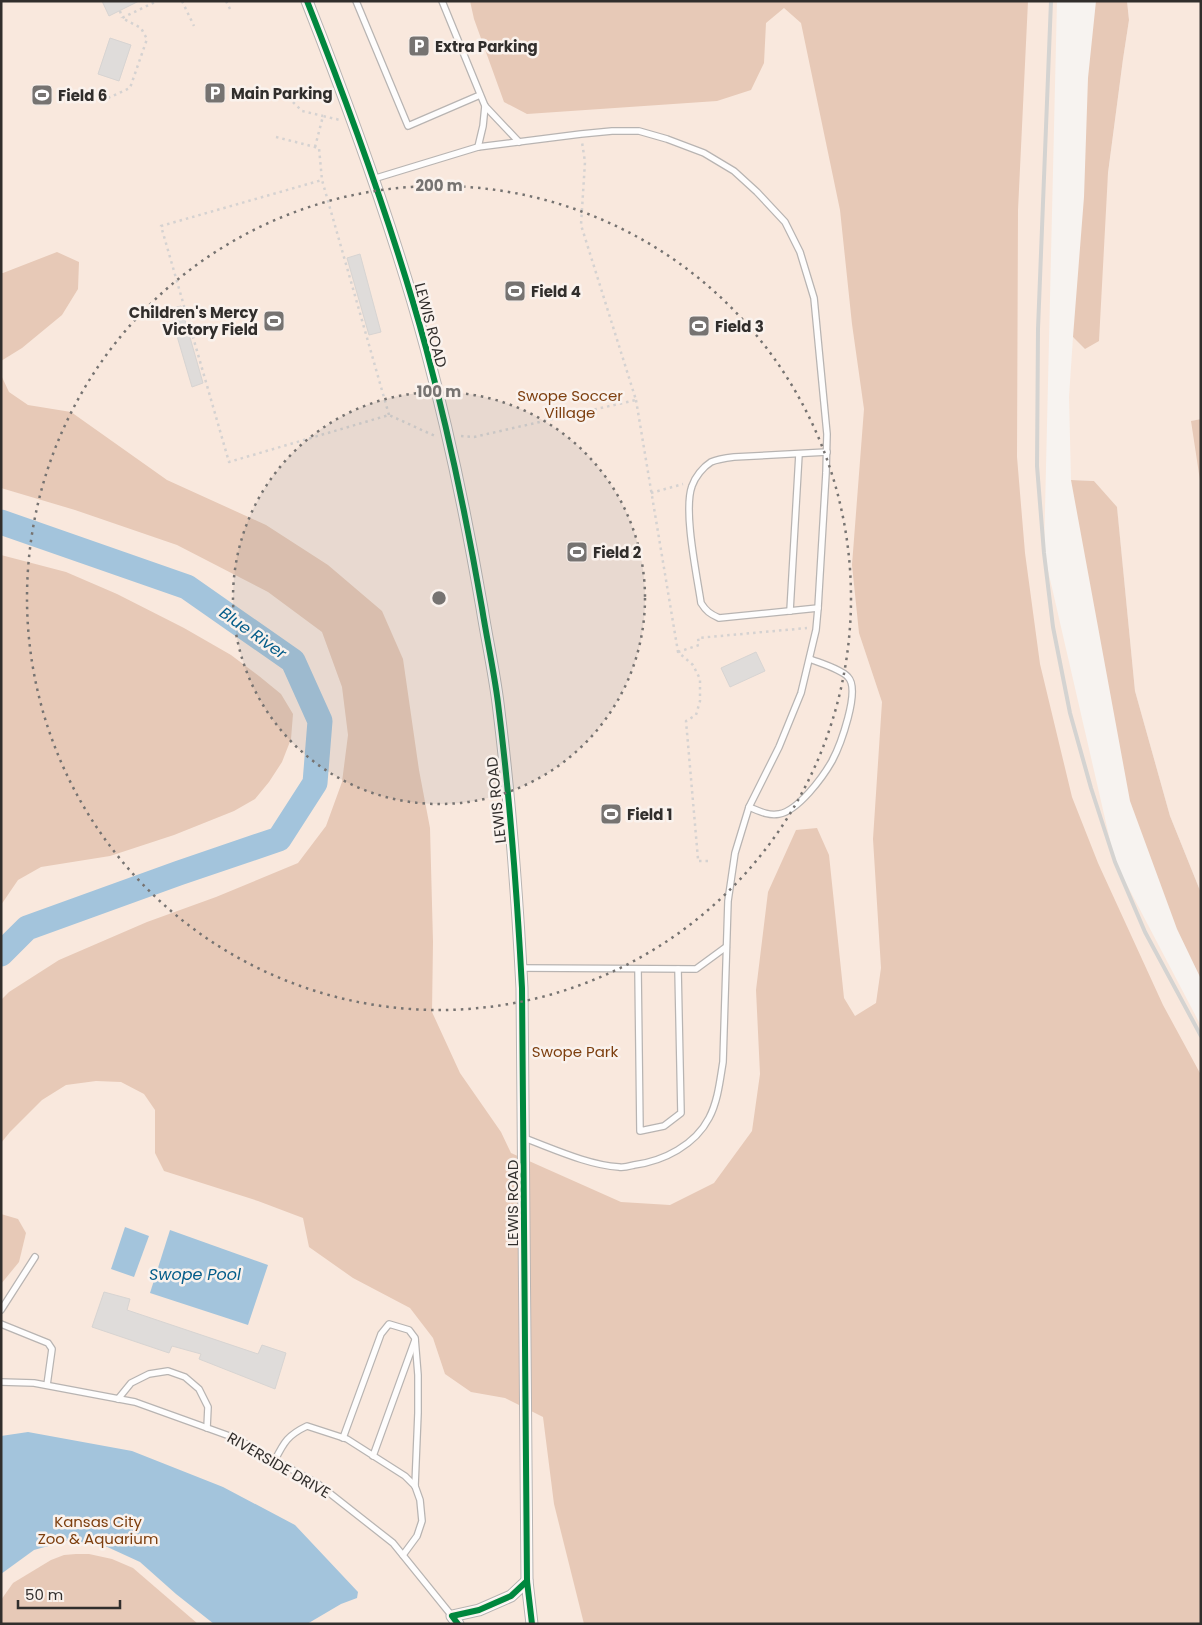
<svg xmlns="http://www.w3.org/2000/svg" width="1202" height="1625" viewBox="0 0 1202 1625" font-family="Poppins,sans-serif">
  <rect width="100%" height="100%" fill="#f7f3f0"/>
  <!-- green -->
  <g fill="#f9e8dd">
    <polygon points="1,1 1057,1 1044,553 1115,862 1201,1026 1201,1624 1,1624"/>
    <polygon points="1127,1 1201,1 1201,419 1192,421 1201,487 1201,893 1170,816 1135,691 1117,508 1094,481 1071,480 1069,397 1073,337 1085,349 1123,59 1129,20"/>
  </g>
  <!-- forest -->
  <g fill="#e7c9b7">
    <polygon points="470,1 1028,1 1018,210 1017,457 1025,553 1040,664 1072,797 1098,863 1163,1005 1201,1075 1201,1624 584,1624 554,1504 543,1417 505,1398 471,1392 445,1374 433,1338 410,1308 353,1278 309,1247 303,1218 258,1201 164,1171 155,1153 155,1110 144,1094 121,1082 96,1081 66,1085 42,1100 10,1132 1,1143 1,1000 9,992 59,960 147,922 216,897 298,863 326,826 342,782 348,735 342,687 322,632 268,592 177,545 75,510 1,488 1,375 9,392 28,405 71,412 167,480 266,525 328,565 382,611 403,659 419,770 430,828 433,942 432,1012 460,1073 501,1132 511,1153 621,1202 670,1205 714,1183 752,1131 760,1074 756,990 768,892 796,830 817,828 829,855 844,998 855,1016 876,1003 881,968 873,839 882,702 859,633 852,565 864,409 852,324 840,210 801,23 784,8 766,23 764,63 751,90 717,101 527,114 504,102 474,19"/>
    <polygon points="1096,1 1127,1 1129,20 1123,59 1108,173 1099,341 1085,349 1073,337 1084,197 1088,78"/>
    <polygon points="57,252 79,262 78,289 62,315 22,348 1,361 1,273 3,273"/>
    <polygon points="1201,419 1201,487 1191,421"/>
    <polygon points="1071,480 1094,481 1117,507 1135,691 1170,816 1201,893 1201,979 1177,929 1130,801"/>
    <polygon points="1,555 66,572 117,594 184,628 231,655 259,676 281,694 293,714 291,739 282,762 269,782 255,799 234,811 174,835 110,856 41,867 18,880 1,905"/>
    <polygon points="1,1214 18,1219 26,1233 19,1262 1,1284"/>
    <polygon points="76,1554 89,1554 112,1559 133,1568 198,1624 1,1624 1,1600 13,1583 51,1560 64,1555"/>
  </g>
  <!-- water -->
  <g fill="#a3c4dc">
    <polygon points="125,1227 149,1236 134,1277 111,1269"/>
    <polygon points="170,1230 268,1265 248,1325 150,1293"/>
    <polygon points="28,1432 132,1451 223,1487 295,1525 358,1592 357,1598 341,1604 307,1624 214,1624 176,1594 140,1562 103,1545 66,1541 34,1550 1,1574 1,1436"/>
  </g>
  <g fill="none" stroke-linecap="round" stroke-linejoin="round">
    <!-- river -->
    <polyline stroke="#a3c4dc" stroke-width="25" points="1,522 187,587 293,661 320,721 315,783 279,839 179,873 27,928 1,954"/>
  </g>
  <!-- building -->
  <g fill="#dfdcda" stroke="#d7d4d2">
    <polygon points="102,1 139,1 109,16"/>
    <polygon points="110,38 131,45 119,81 98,74"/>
    <polygon points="360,254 381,332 369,335 347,258"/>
    <polygon points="181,306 203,383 192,387 169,309"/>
    <polygon points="756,652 765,671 730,687 721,668"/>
    <polygon points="104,1292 130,1299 127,1310 258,1354 262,1345 286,1353 275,1389 199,1359 201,1354 172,1346 169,1353 92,1327"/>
  </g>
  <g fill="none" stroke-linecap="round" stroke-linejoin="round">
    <!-- service casing -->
    <g stroke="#b8b4b2" stroke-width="8">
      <g id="service">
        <polyline points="356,1 408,126 480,95"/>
        <polyline points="442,1 485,106 519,142"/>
        <polyline points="478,147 483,126 485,106"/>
        <path d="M373,179L478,147L581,134L612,131H639L667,139L704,153L734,171L757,192L785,222L800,252L814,298L827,434L826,473L818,608L816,630L801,693L779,747L749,807L735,853L728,901L723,1062C720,1080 718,1101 709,1118C695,1145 664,1161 634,1165C630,1166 624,1168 619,1167C588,1165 554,1149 524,1138"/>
        <path d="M818,608L719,618C710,614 706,611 701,603C697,576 683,510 692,486C695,477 703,467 711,462C718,459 726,458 734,457L827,452"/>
        <polyline points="790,611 799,454"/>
        <path d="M749,807C759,811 768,816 779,814C798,811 823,777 832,761C840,746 861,690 848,677C841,669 820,663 810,659"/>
        <polyline points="521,968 696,969 726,947"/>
        <polyline points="638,969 640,1131 664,1126 681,1113 678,969"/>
        <polyline points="1,1310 35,1257"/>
        <polyline points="1,1324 48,1343 52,1349 47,1385"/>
        <polyline points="1,1382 34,1383 135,1402 235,1438 318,1484 393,1543 452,1616"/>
        <polyline points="118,1399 131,1383 149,1374 168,1371 185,1377 199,1389 208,1407 207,1428"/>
        <polyline points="343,1438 381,1334 389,1324 409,1330 415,1338 418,1375 418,1413 415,1486"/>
        <polyline points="373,1456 415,1340"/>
        <path d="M275,1460C284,1442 288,1435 307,1426L347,1439L405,1476L415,1486L420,1500L422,1521L417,1536L403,1555"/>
      </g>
    </g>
    <!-- minor casing -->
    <g stroke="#b8b4b2" stroke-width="13">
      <g id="minor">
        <path d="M307,1C352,115 394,230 426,348C449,434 467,521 482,608C487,640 494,671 498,703C510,798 517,893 522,988L527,1581L532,1624"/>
        <polyline points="458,1624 452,1616 479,1610 511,1596 527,1581"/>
      </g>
    </g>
    <!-- path -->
    <g stroke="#d5d2d1" stroke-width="2.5" stroke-dasharray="2.5 4" stroke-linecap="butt">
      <polyline points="182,1 194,26"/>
      <polyline points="226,1 230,9"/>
      <polyline points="120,11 122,18"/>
      <polyline points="108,98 130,88 147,39 141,28 122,18 157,1"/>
      <polyline points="293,102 302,111 323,116"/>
      <polyline points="276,137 319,148 322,180"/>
      <polyline points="315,147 323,116 340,120"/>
      <polyline points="636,400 678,652 693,665 700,679 700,701 696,715 686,721 698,859"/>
      <polyline points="389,415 322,180 161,226 229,462 389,415 435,436"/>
      <polyline points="461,436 474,437 636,400 581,225 585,162 582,142"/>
      <polyline points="651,493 683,484"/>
      <polyline points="678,652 699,645 698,638 807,628"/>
      <polyline points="699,861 711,861"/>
    </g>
    <!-- service -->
    <use href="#service" stroke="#fefdfd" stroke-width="5.5"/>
    <!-- minor -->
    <use href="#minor" stroke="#fefdfd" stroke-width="11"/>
    <!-- rail -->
    <polyline stroke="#d4d3d1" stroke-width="4" points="1051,1 1038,329 1037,466 1044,553 1053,627 1070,713 1091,788 1115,862 1145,932 1201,1036"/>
    <!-- cycleway casing -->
    <g stroke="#faf2ed" stroke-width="9">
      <g id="cycleway">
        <path d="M307,1C352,115 394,230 426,348C449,434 467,521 482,608C487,640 494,671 498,703C510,798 517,893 522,988L527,1581L532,1624"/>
        <polyline points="458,1624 452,1616 479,1610 511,1596 527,1581"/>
      </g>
    </g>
    <!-- cycleway -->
    <use href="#cycleway" stroke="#00873e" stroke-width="6"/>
  </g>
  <!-- distance rings -->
  <circle cx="439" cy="598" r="206" fill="#767371" fill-opacity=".12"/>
  <g fill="none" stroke="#767371" stroke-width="2.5" stroke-dasharray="2.5 5">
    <circle cx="439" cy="598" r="206"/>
    <circle cx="439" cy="598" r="412"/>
  </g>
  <!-- icons -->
  <defs>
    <g id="parking-square" transform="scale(1.125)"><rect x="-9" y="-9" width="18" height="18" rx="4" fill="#767371" stroke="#faf2ed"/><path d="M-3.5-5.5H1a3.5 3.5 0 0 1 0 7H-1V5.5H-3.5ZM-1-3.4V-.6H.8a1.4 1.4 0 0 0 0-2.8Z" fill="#fff"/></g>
    <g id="stadium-square" transform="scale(1.125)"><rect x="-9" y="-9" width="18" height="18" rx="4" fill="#767371" stroke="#faf2ed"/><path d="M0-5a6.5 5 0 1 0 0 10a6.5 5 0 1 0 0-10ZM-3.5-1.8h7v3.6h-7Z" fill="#fff"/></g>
  </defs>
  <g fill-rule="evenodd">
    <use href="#parking-square" x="419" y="46"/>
    <use href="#parking-square" x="215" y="93"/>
    <use href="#stadium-square" x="42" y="95"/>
    <use href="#stadium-square" x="515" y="291"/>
    <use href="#stadium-square" x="274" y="321"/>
    <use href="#stadium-square" x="699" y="326"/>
    <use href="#stadium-square" x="577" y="552"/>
    <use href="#stadium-square" x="611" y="814"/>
  </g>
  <g text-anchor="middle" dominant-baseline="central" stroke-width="5" stroke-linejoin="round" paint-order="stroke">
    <!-- poi labels -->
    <g font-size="15" font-weight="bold" fill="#312e2c" stroke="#faf2ed" text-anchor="start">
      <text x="435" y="46">Extra Parking</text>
      <text x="231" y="93">Main Parking</text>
      <text x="58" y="95">Field 6</text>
      <text x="531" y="291">Field 4</text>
      <text x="258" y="312" text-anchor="end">Children's Mercy<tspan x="258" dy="17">Victory Field</tspan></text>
      <text x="715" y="326">Field 3</text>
      <text x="593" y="552">Field 2</text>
      <text x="627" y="814">Field 1</text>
    </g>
    <!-- street labels -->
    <g font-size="15" fill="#312e2c" stroke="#faf2ed">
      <text transform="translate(431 325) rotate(75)">LEWIS ROAD</text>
      <text transform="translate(496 800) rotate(-96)">LEWIS ROAD</text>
      <text transform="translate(512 1203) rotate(-90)">LEWIS ROAD</text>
      <text transform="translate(279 1465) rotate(30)">RIVERSIDE DRIVE</text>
    </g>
    <!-- park labels -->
    <g font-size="15" fill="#7d3f0f" stroke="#faf2ed">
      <text x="570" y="395">Swope Soccer<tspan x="570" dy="17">Village</tspan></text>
      <text x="575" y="1051">Swope Park</text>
      <text x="98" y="1521">Kansas City<tspan x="98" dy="17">Zoo &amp; Aquarium</tspan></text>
    </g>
    <!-- water labels -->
    <g font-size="16" font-style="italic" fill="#035c89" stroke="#faf2ed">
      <text transform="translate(253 633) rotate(35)">Blue River</text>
      <text x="195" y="1274">Swope Pool</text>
    </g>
  </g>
  <circle cx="439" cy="598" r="8" fill="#767371" stroke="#faf2ed" stroke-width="2.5"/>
  <g font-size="15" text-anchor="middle" font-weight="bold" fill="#767371" stroke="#faf2ed" stroke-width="5" stroke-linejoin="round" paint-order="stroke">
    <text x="439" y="191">200 m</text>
    <text x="439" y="397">100 m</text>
  </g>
  <!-- border -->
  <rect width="1202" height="1625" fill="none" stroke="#312e2c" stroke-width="5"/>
  <!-- scale -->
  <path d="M18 1600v8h102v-8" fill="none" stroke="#312e2c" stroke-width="2.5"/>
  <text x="25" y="1600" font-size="15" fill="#312e2c" stroke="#faf2ed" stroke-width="4" paint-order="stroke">50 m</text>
</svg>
